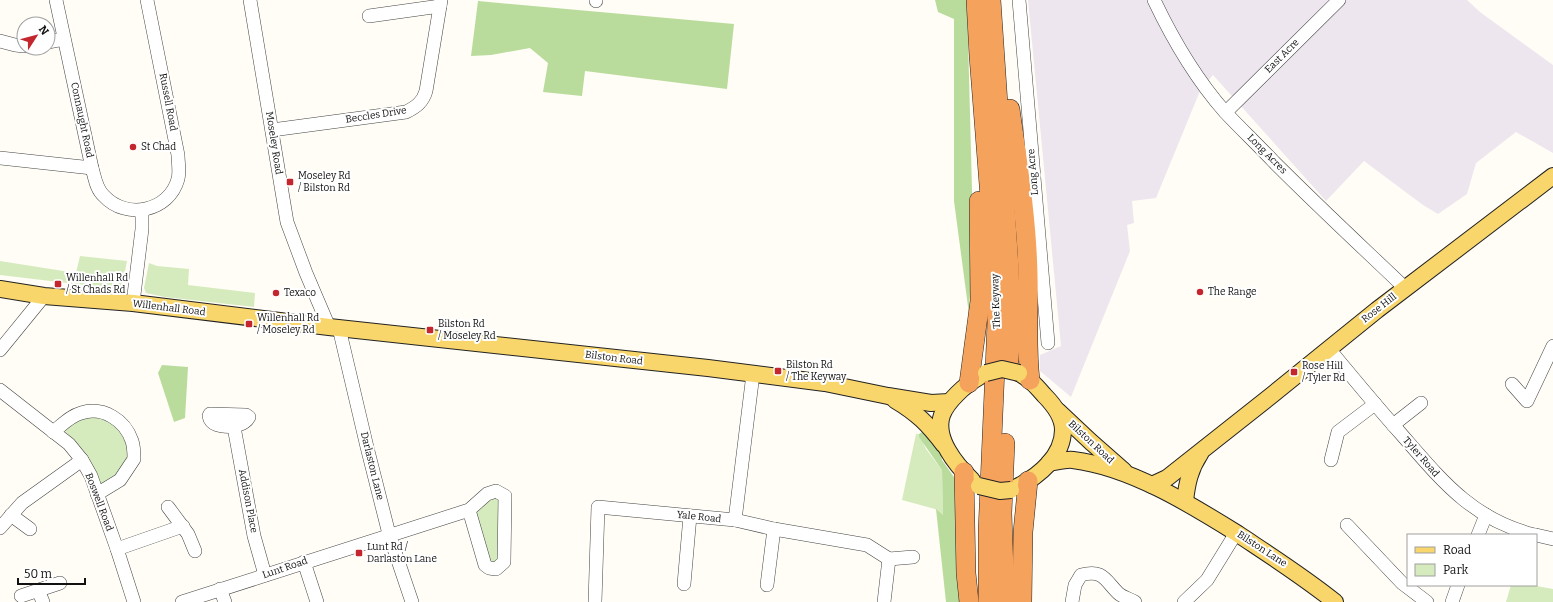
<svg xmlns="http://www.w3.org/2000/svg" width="1553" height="602" viewBox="0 0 1553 602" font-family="Bitter,serif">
  <rect width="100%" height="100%" fill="#fffdf5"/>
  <!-- industrial -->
  <polygon fill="#eee6ef" points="1028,0 1467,0 1480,12 1553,65 1553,153 1516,132 1476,163 1467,194 1438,214 1423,205 1364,161 1326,201 1213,75 1200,91 1156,198 1132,201 1134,223 1127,225 1130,251 1071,397 1040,371 1040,355 1061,346"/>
  <!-- green -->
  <g fill="#d5ebbd">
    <polygon points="80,256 127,261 122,286 118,289 0,275 0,261 76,273"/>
    <polygon points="149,263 157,266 189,269 188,285 255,293 254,307 165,297 146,293 144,288"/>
    <polygon points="96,413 119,424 130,454 121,472 101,487 87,455 64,430 82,416"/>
    <polygon points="916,434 919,434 926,449 942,470 943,515 935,509 902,500"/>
    <polygon points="491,497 500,498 500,560 492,563 489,560 475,511"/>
    <polygon points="1511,585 1531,585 1553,589 1553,602 1506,602"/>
  </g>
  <!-- forest -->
  <g fill="#b9dc9c">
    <polygon points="935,0 967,0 973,228 969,314 954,201 954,19 938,12"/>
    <polygon points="478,1 734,24 727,89 585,71 582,96 543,92 548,63 530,48 491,55 471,56"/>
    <polygon points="162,365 188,367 185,418 174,422 158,373"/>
    <polygon points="924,431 941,453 942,460 956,480 965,602 946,602 936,509 943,515 942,470 919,437 919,434"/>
  </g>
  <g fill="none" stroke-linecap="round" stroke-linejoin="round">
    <!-- minor casing -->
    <g stroke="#444" stroke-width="14">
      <g id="minor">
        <path d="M56,0L92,168C95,178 96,189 104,196C126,220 169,212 178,179C180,172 178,162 178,155L147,0"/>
        <polyline points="250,0 287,222 306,273 329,327"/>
        <polyline points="1019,0 1048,343"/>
        <path d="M1154,0C1173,40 1196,79 1225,112C1241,129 1258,145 1274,162C1317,205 1361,246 1405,288"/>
        <polyline points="596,1 596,0"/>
        <polyline points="369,16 440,6"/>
        <polyline points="0,41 15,45 24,46"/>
        <polyline points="48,42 64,39"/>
        <polyline points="1226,112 1339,0"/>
        <path d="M272,130L406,112C416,107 423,102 426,91L441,0"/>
        <polyline points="0,158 92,168"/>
        <polyline points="133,303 142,229 142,210"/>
        <polyline points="339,328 367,447 389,534 412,602"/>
        <path d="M1329,349C1353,378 1377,407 1402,435C1442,481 1473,520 1535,535"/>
        <polyline points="0,350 44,296"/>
        <polyline points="1512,384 1527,401 1553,346"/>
        <polyline points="0,390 69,444 82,460 91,476 117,549 134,602"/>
        <polyline points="1393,425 1421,403"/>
        <path d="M234,427C240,424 246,423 249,417L246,415L210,414L209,416C211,427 225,426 234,427L254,536L265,575"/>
        <path d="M53,432C62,425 70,416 81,413C103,406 125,420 132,441C134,447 134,453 134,459L120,480L97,494"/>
        <polyline points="1331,460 1338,432 1375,404"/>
        <polyline points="168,507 188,534 195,551"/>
        <polyline points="11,515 30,529"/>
        <polyline points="735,520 753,374"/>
        <polyline points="1347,525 1402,583 1427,602"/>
        <polyline points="0,528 22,503 82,460"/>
        <polyline points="1478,535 1486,515"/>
        <polyline points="1536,535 1553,539"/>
        <polyline points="117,549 183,526"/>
        <polyline points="889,559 913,557"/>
        <polyline points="304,562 317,602"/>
        <polyline points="684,584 690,516"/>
        <polyline points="767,585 774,529"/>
        <polyline points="220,589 225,602"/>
        <polyline points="38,590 43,602"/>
        <polyline points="21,596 60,583"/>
        <polyline points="182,602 469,510 487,494 496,491 505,496 504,562 496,569 489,568 485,565 469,510"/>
        <polyline points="595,602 598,507 735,520 774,529 867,545 889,559 884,602"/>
        <path d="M1072,602L1075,585L1081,575C1103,569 1105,580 1118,593C1122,597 1130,599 1135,602"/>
        <polyline points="1184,602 1207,580 1236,533"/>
        <polyline points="1452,602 1458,585"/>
      </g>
    </g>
    <!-- major casing -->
    <g stroke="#222" stroke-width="18">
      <g id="major">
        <polyline points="0,289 44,296 133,303 329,327 708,368 825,383 888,396 931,403 949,402"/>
        <path d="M895,400C917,413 928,424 944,445"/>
        <polyline points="1058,411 1091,442 1124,471"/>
        <path d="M1049,463C1056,462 1066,459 1073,460C1130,467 1190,504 1238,534C1271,556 1304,577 1335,602"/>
        <path d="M972,480C956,465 934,438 942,415C945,407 951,400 957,394C964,387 970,382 979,377"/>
        <polyline points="1152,485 1167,478 1272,395 1377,310 1553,176"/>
        <path d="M1017,487C1039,476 1063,456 1063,430C1063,417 1053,404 1044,395C1036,386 1030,379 1019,373"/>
        <path d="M1185,501C1187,483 1190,469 1200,454"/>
      </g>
    </g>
    <!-- highway casing -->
    <g stroke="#222" stroke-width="20">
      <g id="highway">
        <polyline points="976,0 979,56 993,236 997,322 988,531 988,602"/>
        <polyline points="991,0 1009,267 1011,325 1009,360"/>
        <path d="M1010,109C1018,165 1027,220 1028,276C1029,311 1026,345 1030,380"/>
        <polyline points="969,383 980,301 979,201"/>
        <polyline points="964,472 966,573 969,602"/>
        <polyline points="1005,602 1002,513 1005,443"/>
        <polyline points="1022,602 1023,532 1028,481"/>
      </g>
    </g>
    <!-- minor -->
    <use href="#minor" stroke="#fff" stroke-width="13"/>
    <!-- major -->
    <use href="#major" stroke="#f9d66b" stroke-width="16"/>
    <!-- highway -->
    <use href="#highway" stroke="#f5a25d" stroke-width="19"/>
    <!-- major-bridge casing -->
    <g stroke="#222" stroke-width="18" stroke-linecap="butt">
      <g id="major-bridge">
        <polyline points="986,373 1002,369 1019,373"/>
        <polyline points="979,486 1000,491 1011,490"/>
      </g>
    </g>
    <!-- major-bridge -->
    <use href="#major-bridge" stroke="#f9d66b" stroke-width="16"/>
  </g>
  <!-- markers -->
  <g fill="#c4262e" stroke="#fff" stroke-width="1.5">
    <circle cx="133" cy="147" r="4"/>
    <rect x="286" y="178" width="8" height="8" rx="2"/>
    <rect x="54" y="280" width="8" height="8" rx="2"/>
    <circle cx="1200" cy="292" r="4"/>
    <circle cx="276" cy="293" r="4"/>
    <rect x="245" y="320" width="8" height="8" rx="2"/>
    <rect x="426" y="326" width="8" height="8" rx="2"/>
    <rect x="774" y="367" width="8" height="8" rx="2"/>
    <rect x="1290" y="368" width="8" height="8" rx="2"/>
    <rect x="355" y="549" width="8" height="8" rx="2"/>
  </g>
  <g text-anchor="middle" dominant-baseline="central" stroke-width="4" stroke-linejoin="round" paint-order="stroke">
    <!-- street labels -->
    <g font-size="10" fill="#111" stroke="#fff">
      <text transform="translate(1282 56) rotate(-45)">East Acre</text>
      <text transform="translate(168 102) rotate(79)">Russell Road</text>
      <text transform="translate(376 115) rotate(-9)">Beccles Drive</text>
      <text transform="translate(82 120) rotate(78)">Connaught Road</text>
      <text transform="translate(274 143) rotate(81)">Moseley Road</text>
      <text transform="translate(1267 154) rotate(45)">Long Acres</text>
      <text transform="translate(1033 172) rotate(-95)">Long Acre</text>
      <text transform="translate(996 301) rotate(-92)">The Keyway</text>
      <text transform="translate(169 308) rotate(7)">Willenhall Road</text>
      <text transform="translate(1379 308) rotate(-38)">Rose Hill</text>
      <text transform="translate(614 358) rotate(7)">Bilston Road</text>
      <text transform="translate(1091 442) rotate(43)">Bilston Road</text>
      <text transform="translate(1421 457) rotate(49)">Tyler Road</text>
      <text transform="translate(372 466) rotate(76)">Darlaston Lane</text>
      <text transform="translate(248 501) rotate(79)">Addison Place</text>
      <text transform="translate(99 502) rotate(69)">Boswell Road</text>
      <text transform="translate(699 517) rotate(6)">Yale Road</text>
      <text transform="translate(1262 549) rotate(33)">Bilston Lane</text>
      <text transform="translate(285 568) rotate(-19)">Lunt Road</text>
    </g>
    <!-- poi labels -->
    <g font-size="10" fill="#111" stroke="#fff" text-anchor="start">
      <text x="141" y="147">St Chad</text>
      <text x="298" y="176">Moseley Rd<tspan x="298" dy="12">/ Bilston Rd</tspan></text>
      <text x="66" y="278">Willenhall Rd<tspan x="66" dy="12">/ St Chads Rd</tspan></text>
      <text x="1208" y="292">The Range</text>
      <text x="284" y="293">Texaco</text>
      <text x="257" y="318">Willenhall Rd<tspan x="257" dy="12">/ Moseley Rd</tspan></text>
      <text x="438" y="324">Bilston Rd<tspan x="438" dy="12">/ Moseley Rd</tspan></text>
      <text x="786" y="365">Bilston Rd<tspan x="786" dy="12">/ The Keyway</tspan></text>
      <text x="1302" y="366">Rose Hill<tspan x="1302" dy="12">/ Tyler Rd</tspan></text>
      <text x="367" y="547">Lunt Rd /<tspan x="367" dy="12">Darlaston Lane</tspan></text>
    </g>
  </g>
  <!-- legend -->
  <rect x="1407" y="534" width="130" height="52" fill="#ffffff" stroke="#a0a0a0"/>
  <rect x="1415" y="547" width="20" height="6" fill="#f9d66b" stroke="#a0a0a0"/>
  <text x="1443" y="554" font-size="12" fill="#111111">Road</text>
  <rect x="1415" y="564" width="20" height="12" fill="#d5ebbd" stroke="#a0a0a0"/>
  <text x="1443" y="574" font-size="12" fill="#111111">Park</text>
  <!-- north arrow -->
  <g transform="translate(36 36) rotate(54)"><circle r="19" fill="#ffffff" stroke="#a0a0a0"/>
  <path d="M0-3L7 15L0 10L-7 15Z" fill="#c4262e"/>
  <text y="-6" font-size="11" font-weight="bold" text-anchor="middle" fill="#111111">N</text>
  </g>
  <!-- scale -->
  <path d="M18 578v6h67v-6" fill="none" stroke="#111111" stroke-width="2"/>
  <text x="24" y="578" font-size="12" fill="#111111" stroke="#ffffff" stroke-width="3" paint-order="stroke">50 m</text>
</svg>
